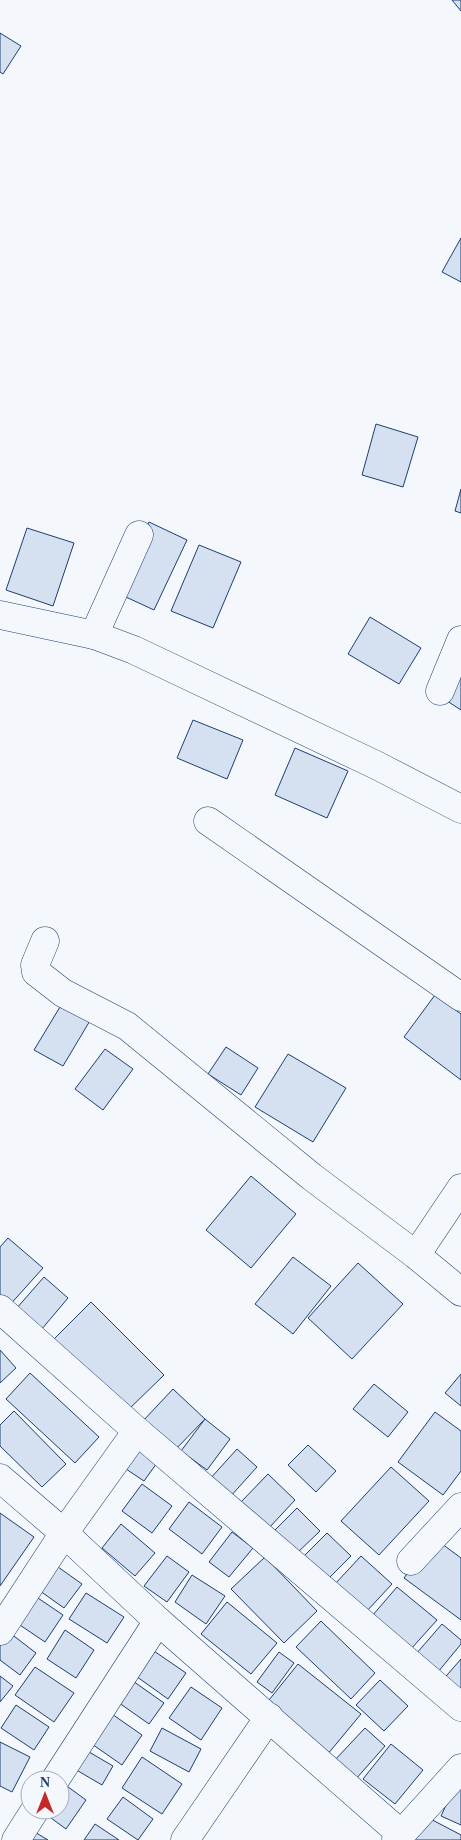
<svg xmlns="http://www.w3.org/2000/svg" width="461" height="1840" viewBox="0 0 461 1840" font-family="'Times New Roman',serif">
  <rect width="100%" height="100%" fill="#f4f7fb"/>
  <!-- building -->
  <g fill="#d5e0f0" stroke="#1d3f73">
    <polygon points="452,0 461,0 461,11"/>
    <polygon points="0,33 21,46 3,74 0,72"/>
    <polygon points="461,238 461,282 442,272"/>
    <polygon points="376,424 418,437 403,487 362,475"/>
    <polygon points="461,489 461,513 455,511"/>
    <polygon points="149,522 187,540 154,610 115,592"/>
    <polygon points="27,528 74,543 53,606 6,590"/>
    <polygon points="199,545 241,562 213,628 171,611"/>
    <polygon points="370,617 421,648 399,684 348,654"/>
    <polygon points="461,673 461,710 444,699"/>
    <polygon points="193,720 243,740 227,779 177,758"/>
    <polygon points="295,748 348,771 327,818 275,795"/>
    <polygon points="435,995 461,1014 461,1080 404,1037"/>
    <polygon points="63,1002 91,1019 63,1066 34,1050"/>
    <polygon points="226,1047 258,1068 241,1095 208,1074"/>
    <polygon points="105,1049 133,1069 103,1110 75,1089"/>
    <polygon points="288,1054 346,1088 313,1142 255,1107"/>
    <polygon points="251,1176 296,1214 251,1268 206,1230"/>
    <polygon points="8,1238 43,1268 8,1307 0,1300 0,1247"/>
    <polygon points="293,1257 331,1286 293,1334 255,1304"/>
    <polygon points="358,1263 403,1304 352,1359 308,1318"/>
    <polygon points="44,1277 68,1298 41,1330 16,1309"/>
    <polygon points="91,1302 164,1375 126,1412 53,1340"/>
    <polygon points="0,1350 16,1368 0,1383"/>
    <polygon points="30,1373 99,1437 75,1463 6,1399"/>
    <polygon points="461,1374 461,1406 445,1393"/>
    <polygon points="374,1384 408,1412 388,1437 353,1409"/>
    <polygon points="173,1389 205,1419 173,1452 142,1422"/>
    <polygon points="14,1411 66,1464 42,1487 0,1446 0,1425"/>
    <polygon points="435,1412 461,1431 461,1471 443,1495 398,1462"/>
    <polygon points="205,1419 230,1439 207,1470 181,1451"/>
    <polygon points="138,1440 162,1456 144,1481 120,1465"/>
    <polygon points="308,1445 336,1471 316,1492 288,1465"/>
    <polygon points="237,1449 257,1467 229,1498 209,1480"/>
    <polygon points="391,1467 429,1501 379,1555 341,1521"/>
    <polygon points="268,1474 295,1500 268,1529 240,1503"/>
    <polygon points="142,1484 172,1506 152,1533 122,1511"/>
    <polygon points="189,1502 222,1527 202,1554 169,1529"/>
    <polygon points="297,1508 320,1531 296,1554 273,1532"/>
    <polygon points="0,1513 34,1537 0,1586"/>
    <polygon points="121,1524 155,1553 135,1576 102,1548"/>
    <polygon points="232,1532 253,1548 229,1577 209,1562"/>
    <polygon points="327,1533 351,1556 327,1580 304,1556"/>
    <polygon points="434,1538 461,1558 461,1620 404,1578"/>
    <polygon points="167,1556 189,1572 167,1602 144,1586"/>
    <polygon points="361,1556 392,1584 366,1612 335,1584"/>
    <polygon points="265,1557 317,1611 284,1643 231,1589"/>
    <polygon points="51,1562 82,1584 64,1608 33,1586"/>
    <polygon points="192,1575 225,1596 206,1624 175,1602"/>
    <polygon points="397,1587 437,1620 411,1649 372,1616"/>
    <polygon points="86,1593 124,1617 107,1643 69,1619"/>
    <polygon points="32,1594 63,1615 45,1642 14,1621"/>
    <polygon points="227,1602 277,1643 251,1674 201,1634"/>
    <polygon points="321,1621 375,1673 351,1699 296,1647"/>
    <polygon points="442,1624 461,1640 461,1644 438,1672 416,1654"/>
    <polygon points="6,1630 36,1653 20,1675 0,1660 0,1639"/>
    <polygon points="65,1630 94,1650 76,1678 47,1659"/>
    <polygon points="151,1649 186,1673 168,1699 133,1674"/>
    <polygon points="279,1652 294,1663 272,1693 257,1682"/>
    <polygon points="461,1659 461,1698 441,1682"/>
    <polygon points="298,1664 361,1714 327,1755 265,1705"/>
    <polygon points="35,1667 74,1693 54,1722 15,1695"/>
    <polygon points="0,1676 13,1686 0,1702"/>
    <polygon points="130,1679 164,1703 149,1724 115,1700"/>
    <polygon points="380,1680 408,1706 384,1731 356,1705"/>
    <polygon points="191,1687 222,1708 201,1740 169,1718"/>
    <polygon points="16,1705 49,1727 34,1750 1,1728"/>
    <polygon points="109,1712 142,1735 122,1765 89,1742"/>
    <polygon points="162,1728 201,1749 189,1772 150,1751"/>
    <polygon points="365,1728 385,1746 355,1780 334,1761"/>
    <polygon points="0,1742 30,1757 12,1792 0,1786"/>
    <polygon points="391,1744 423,1770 395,1804 363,1779"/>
    <polygon points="84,1749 113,1766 102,1785 73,1768"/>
    <polygon points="142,1757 182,1784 162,1814 122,1788"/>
    <polygon points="458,1779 461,1781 461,1825 441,1816"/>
    <polygon points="60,1781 86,1800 66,1829 40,1810 60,1810"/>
    <polygon points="123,1797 153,1819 138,1840 107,1819"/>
    <polygon points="421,1814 461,1835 461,1840 408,1840"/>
    <polygon points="95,1824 119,1840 84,1840"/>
    <polygon points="33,1831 48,1840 27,1840"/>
  </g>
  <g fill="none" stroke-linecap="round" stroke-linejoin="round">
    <!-- minor casing -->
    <g stroke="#1d3f73" stroke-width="29">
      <g id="minor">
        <polyline points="0,615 94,635 134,650 378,766 461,809"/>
        <polyline points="94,635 139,535"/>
        <polyline points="440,691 461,640"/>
        <polyline points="208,821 461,997"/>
        <polyline points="45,941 35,965 36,972 63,993 127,1026 312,1177 416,1255 461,1292"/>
        <polyline points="416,1255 461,1188"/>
        <polyline points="0,1309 137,1431 461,1707"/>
        <polyline points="0,1478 64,1533 158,1621 401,1834"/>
        <polyline points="411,1561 461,1507"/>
        <polyline points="0,1631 64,1533 137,1431"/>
        <polyline points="55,1780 158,1621"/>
        <polyline points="16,1840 35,1810"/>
        <polyline points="185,1840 269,1717"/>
        <polyline points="396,1840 461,1768"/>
      </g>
    </g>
    <!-- minor -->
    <use href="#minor" stroke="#f4f7fb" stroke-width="28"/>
  </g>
  <!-- north arrow -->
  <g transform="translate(45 1795)"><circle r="24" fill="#f4f7fb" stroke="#9eadc5"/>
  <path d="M0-4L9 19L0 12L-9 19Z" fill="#c62828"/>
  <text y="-8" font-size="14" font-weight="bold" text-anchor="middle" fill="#1d3f73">N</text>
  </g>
</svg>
